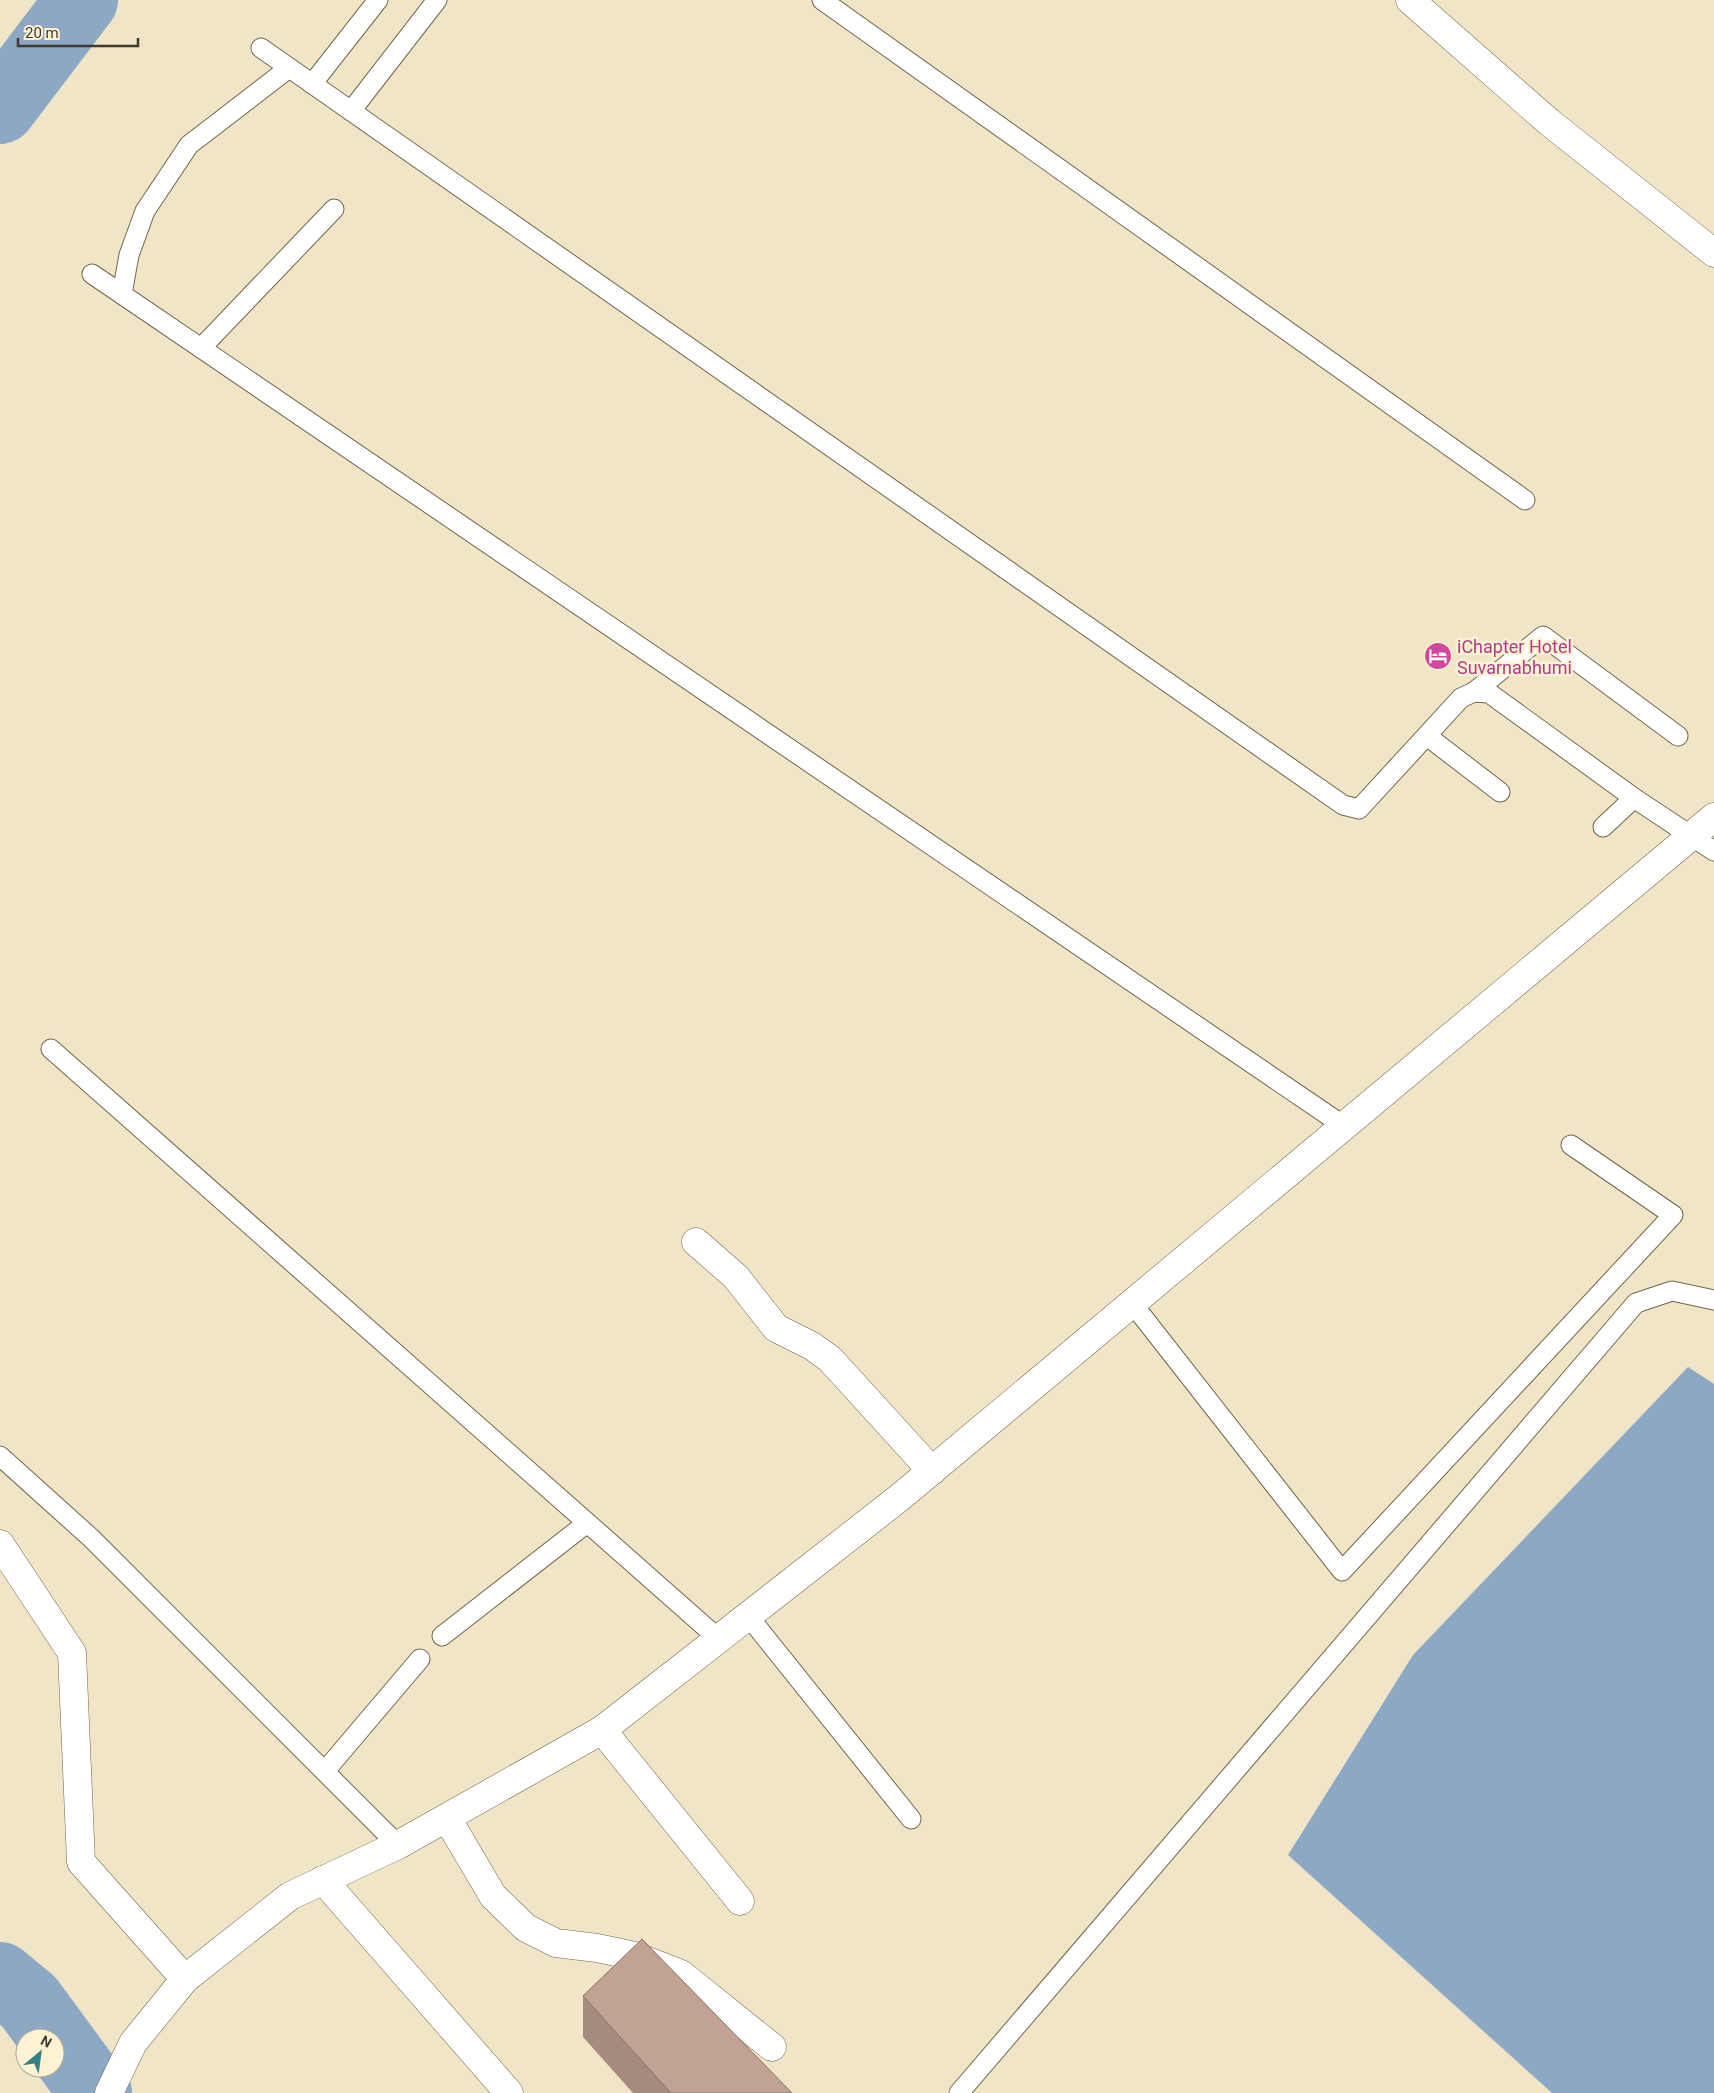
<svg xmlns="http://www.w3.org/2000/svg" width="1714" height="2093" viewBox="0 0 1714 2093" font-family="Roboto,sans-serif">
  <rect width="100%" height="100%" fill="#f0e5c7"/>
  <!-- water -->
  <polygon fill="#8ca8c5" points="1688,1367 1714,1384 1714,2093 1552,2093 1288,1855 1413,1655"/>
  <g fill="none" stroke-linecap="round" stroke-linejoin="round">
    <!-- river -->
    <g stroke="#8ca8c5" stroke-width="72">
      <polyline points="0,108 82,0"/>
      <polyline points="0,1978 29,2002 96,2093"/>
    </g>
    <!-- lane casing -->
    <g stroke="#70664c" stroke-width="21">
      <g id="lane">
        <polyline points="822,0 1525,500"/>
        <polyline points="261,48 1343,805 1359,809 1461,698 1474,692 1489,693 1634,798 1714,851"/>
        <polyline points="312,84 378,0"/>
        <polyline points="351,111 437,0"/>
        <polyline points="92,274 1344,1126"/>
        <polyline points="122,294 129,255 145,211 189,145 289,68"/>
        <polyline points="201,348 334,209"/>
        <polyline points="1474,692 1543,636 1678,736"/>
        <polyline points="1427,736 1500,792"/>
        <polyline points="1603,827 1634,798"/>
        <polyline points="51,1049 720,1640"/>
        <polyline points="1132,1303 1342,1571 1673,1215 1571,1145"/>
        <polyline points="0,1456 91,1538 398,1845"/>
        <polyline points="749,1617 911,1819"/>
        <polyline points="442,1636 587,1523"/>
        <polyline points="325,1771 420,1659"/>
        <polyline points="959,2093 1636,1303 1672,1291 1714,1300"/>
      </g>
    </g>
    <!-- street casing -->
    <g stroke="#70664c" stroke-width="29">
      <g id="street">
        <polyline points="1410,0 1549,122 1714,253"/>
        <polyline points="696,1242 736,1277 776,1328 812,1346 830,1359 932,1471"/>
        <polyline points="0,1544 72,1653 81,1862 185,1979"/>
        <polyline points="602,1730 740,1901"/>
        <polyline points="447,1818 493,1896 526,1928 556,1943 597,1948 635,1956 681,1974 772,2047"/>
        <polyline points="323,1880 509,2093"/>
        <polyline points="109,2093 133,2043 185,1979 290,1896 398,1845 602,1730 899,1498 1714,817"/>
      </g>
    </g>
    <!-- lane -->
    <use href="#lane" stroke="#fff" stroke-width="19"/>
    <!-- street -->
    <use href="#street" stroke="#fff" stroke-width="28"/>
  </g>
  <!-- wall -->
  <polygon fill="#a58c7e" points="583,1996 792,2093 633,2093 583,2037"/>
  <!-- building -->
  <polygon fill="#c0a393" stroke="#867267" points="642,1939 792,2093 671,2093 583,1996"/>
  <!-- icons -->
  <defs>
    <g id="hotel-disc" transform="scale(1.4375)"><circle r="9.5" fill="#d1479c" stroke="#fef2d4"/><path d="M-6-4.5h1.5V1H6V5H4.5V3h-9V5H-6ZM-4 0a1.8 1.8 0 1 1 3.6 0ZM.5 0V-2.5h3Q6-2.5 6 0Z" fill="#fff"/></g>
  </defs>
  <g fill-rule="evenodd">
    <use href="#hotel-disc" x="1438" y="656"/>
  </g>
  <g text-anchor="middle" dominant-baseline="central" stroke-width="5" stroke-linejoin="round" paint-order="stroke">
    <!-- hotel labels -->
    <g font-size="18" fill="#b23c85" stroke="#fef2d4" text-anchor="start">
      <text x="1457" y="646">iChapter Hotel<tspan x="1457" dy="21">Suvarnabhumi</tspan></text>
    </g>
  </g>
  <!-- north arrow -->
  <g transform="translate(40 2053) rotate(29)"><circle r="24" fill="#fef2d4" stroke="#b2a992"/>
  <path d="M0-4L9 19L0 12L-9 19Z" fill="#367f82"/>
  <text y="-8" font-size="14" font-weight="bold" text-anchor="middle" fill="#403b2f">N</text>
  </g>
  <!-- scale -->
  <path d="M18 38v8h120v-8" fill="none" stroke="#403b2f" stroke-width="2.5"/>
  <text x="25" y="38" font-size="15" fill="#403b2f" stroke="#fef2d4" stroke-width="4" paint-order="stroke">20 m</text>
</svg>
